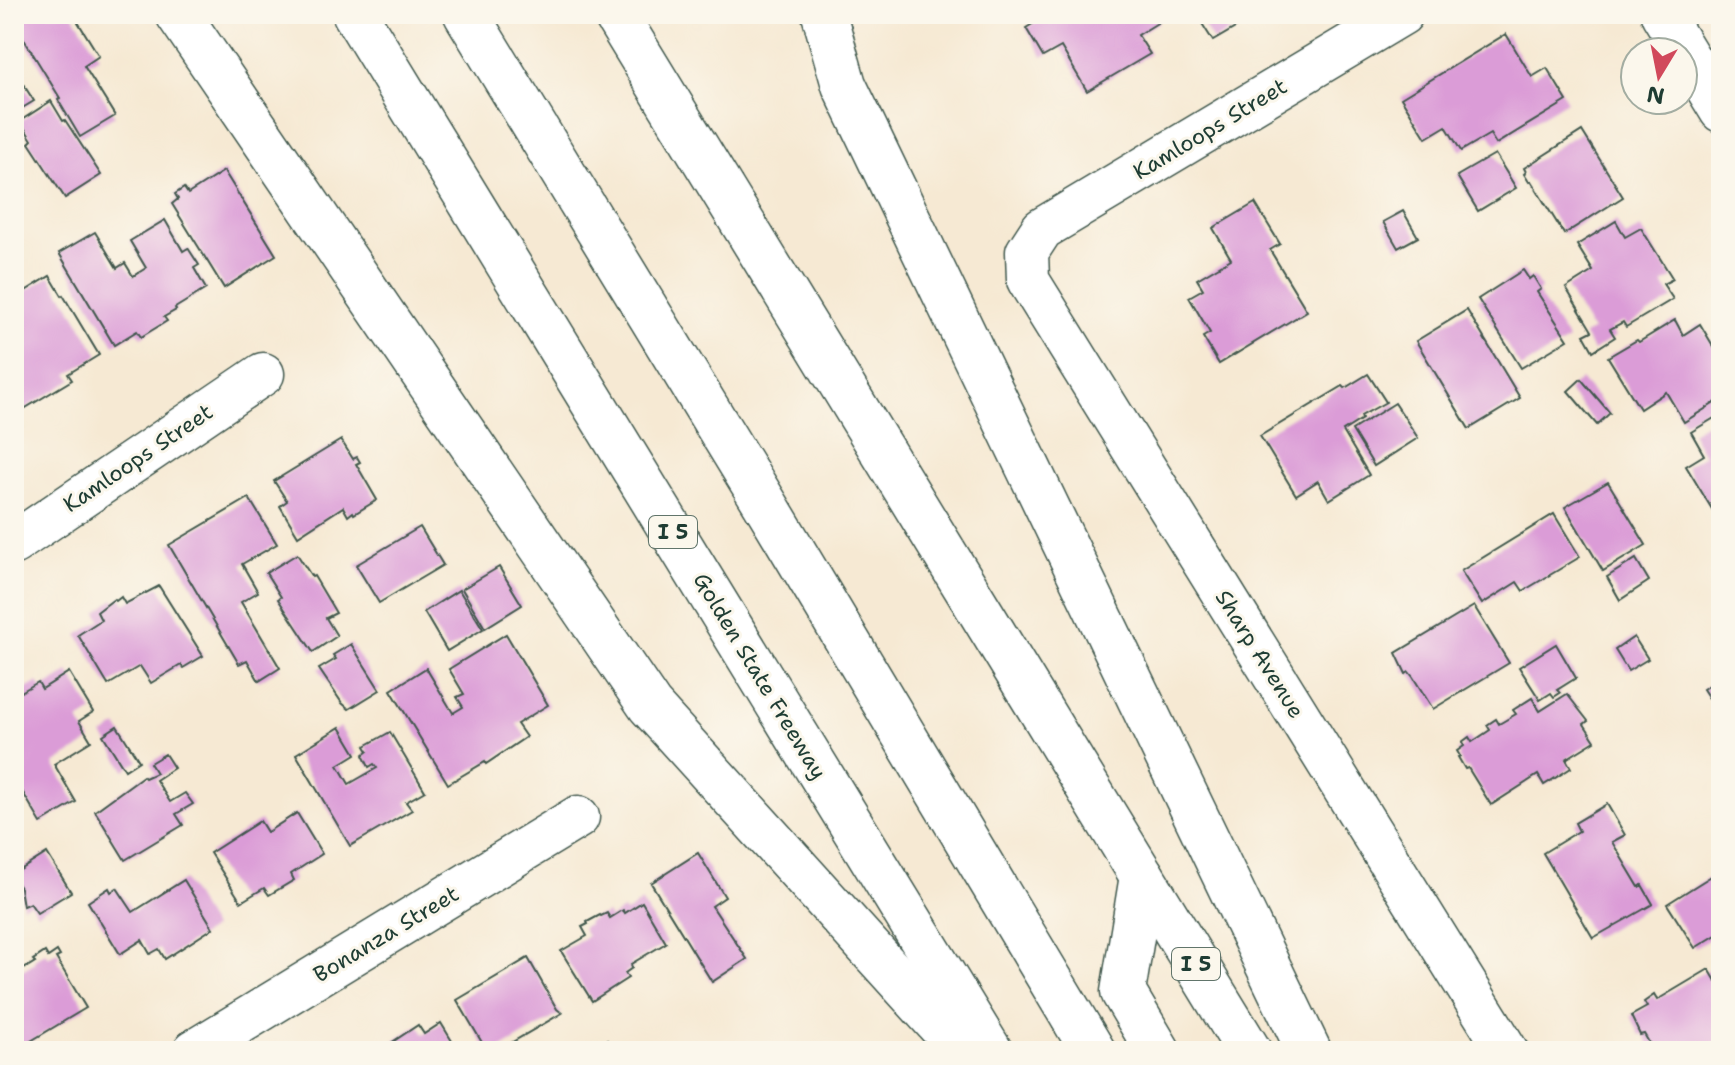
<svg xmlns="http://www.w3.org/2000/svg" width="1735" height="1065" viewBox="0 0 1735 1065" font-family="'Shantell Sans',sans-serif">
  <rect width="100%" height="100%" fill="#fbf7ec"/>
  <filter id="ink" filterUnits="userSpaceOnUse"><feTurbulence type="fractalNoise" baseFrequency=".0125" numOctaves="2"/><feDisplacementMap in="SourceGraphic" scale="16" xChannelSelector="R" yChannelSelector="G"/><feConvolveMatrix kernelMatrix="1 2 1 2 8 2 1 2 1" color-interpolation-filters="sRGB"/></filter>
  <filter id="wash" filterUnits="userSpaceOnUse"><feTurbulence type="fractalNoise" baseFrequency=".006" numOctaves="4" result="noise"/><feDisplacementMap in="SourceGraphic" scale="32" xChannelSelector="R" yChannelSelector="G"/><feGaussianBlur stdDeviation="1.8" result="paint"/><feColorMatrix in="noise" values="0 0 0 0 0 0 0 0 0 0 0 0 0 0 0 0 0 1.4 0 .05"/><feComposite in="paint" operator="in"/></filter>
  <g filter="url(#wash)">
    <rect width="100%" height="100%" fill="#f6e9d3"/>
    <g id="blocks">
      <!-- building -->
      <g fill="#db9cd7">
        <polygon points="14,14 73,14 99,56 84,66 115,116 80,137 58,100 60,98 14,23"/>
        <polygon points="1049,14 1155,14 1159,22 1138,35 1150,54 1087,91 1061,47 1043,57 1026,28"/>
        <polygon points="1196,14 1250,14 1252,18 1213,41"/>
        <polygon points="1506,34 1532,77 1547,68 1567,101 1496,144 1490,134 1461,151 1446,126 1426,138 1401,98"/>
        <polygon points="14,70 34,101 14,113"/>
        <polygon points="51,101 63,121 65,120 101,175 65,198 29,143 32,140 20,121"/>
        <polygon points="1582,131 1623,197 1564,234 1531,181 1529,182 1524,174 1526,172 1524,168"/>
        <polygon points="1495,154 1516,188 1478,211 1457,176"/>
        <polygon points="224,171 276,255 224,288 172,204 178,199 175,194 184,188 188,194"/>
        <polygon points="1255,203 1280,244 1270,250 1307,311 1219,364 1203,337 1210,333 1189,297 1203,289 1197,279 1231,259 1213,228"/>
        <polygon points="1403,211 1418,237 1398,248 1383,222"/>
        <polygon points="165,220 183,251 188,248 199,265 194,268 206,289 175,308 176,310 164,317 167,321 141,337 137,331 114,345 59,253 95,232 117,268 125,263 133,276 146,268 130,241"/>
        <polygon points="1616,221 1625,237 1641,228 1673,279 1663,284 1673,299 1626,327 1623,322 1610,329 1615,337 1593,351 1584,335 1592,331 1566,288 1593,271 1577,245"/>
        <polygon points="1523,270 1529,279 1533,276 1541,289 1537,292 1568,340 1521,368 1478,299"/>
        <polygon points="50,276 62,296 63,295 99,355 68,374 72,380 14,415 14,298"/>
        <polygon points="1467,310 1520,398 1469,429 1416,341"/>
        <polygon points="1675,320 1683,335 1700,324 1721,359 1721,399 1684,422 1666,392 1640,409 1608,357 1637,340 1639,342"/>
        <polygon points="1368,374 1386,402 1361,416 1362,419 1343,431 1369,475 1329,500 1318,481 1296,495 1260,436 1343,386 1345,388"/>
        <polygon points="1581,379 1610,413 1597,425 1568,391"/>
        <polygon points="1395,403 1418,438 1374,466 1352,430"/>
        <polygon points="1721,414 1721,524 1686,466 1704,455 1691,432"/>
        <polygon points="341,440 353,459 357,457 360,462 356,464 377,500 354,514 353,512 348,516 343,507 298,536 280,506 287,501 274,481"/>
        <polygon points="1608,482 1646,545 1603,571 1565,507"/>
        <polygon points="249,498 277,544 242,564 258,592 241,602 280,668 259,681 247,660 239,664 169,545"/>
        <polygon points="1554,514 1580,557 1523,591 1517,582 1482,604 1461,571"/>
        <polygon points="420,527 443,565 379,603 356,565"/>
        <polygon points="297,554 312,577 314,576 336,613 326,618 337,636 313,652 278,599 281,597 266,573"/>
        <polygon points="1636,559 1649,581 1620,600 1607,577"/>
        <polygon points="499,567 522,605 485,628 462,589"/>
        <polygon points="159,586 203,656 183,668 181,665 151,683 140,666 108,685 78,635 101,620 97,612 114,599 116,601 121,597 125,604"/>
        <polygon points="459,590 483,629 447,651 424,612"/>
        <polygon points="1474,606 1509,663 1433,709 1413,677 1409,672 1406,674 1396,653"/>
        <polygon points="506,634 548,705 517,724 526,737 486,764 485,762 448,784 391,690 426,668 453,713 463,707 457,697 464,694 449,669"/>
        <polygon points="1634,637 1648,659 1628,671 1615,650"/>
        <polygon points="351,644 380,690 349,709 342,703 319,669 336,659 333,655"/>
        <polygon points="1556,644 1576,678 1557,690 1560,693 1554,697 1551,693 1540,700 1519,667"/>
        <polygon points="69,672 93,712 79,721 91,741 54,764 76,802 41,823 19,786 16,787 14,784 14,696 38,682 42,689"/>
        <polygon points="1719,679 1721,682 1721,710 1718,712 1703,689"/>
        <polygon points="1567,694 1588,721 1584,724 1595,741 1566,759 1571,768 1544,785 1538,775 1491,805 1468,768 1465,769 1458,757 1460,756 1457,751 1464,746 1462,742 1469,737 1472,742 1490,730 1487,725 1496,719 1499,724 1516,714 1513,710 1532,698 1540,711"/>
        <polygon points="117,726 139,761 125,770 103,735"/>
        <polygon points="340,727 356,754 338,765 349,784 377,768 374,764 369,767 363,755 368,751 365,746 390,732 425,791 406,802 412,810 350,846 296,754"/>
        <polygon points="165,754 174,768 156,780 170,802 185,793 193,804 176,814 183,825 125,860 95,811 143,776 145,778 156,773 150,763"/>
        <polygon points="1607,804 1625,835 1612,842 1639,887 1642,885 1653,904 1593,938 1543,853 1579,831 1575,823"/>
        <polygon points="297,813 322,854 291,874 294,880 269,895 264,888 241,902 210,853 260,821 267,832"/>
        <polygon points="47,853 71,892 37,913 30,903 23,906 20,888 14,879 14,874"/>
        <polygon points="698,853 725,897 712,906 747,959 712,982 651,883"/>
        <polygon points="1721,870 1721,932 1695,948 1667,904"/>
        <polygon points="184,880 213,928 165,959 159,949 150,954 142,940 120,954 88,902 109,888 111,892 117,888 133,912"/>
        <polygon points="642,902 666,943 631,964 632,968 625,973 628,978 592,1001 561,951 587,936 582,927 588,924 587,922 600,915 601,916 607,913 610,918 623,910 625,913"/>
        <polygon points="57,951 60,956 56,958 86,1008 14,1051 14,978 18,976 16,974 35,962 33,960 45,952 48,957"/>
        <polygon points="528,958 557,1009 562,1013 497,1051 487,1051 457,1000"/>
        <polygon points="1709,969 1719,986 1721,985 1721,1039 1701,1051 1654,1051 1644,1034 1640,1035 1631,1016 1647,1007 1644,1002 1654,995 1657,1000"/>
        <polygon points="441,1023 458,1051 379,1051 418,1025 424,1034"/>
        <polygon points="607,1040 614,1051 589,1051"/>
      </g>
    </g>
  </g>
  <g filter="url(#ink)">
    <use href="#blocks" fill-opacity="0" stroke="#3f574c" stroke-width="2"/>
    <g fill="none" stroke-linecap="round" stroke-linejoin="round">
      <!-- street casing -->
      <g stroke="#3f574c" stroke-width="45">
        <g id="street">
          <polyline points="1402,14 1042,229 1027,252 1028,280 1507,1051"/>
          <polyline points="1662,14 1721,111"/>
          <polyline points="14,543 263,374"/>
          <polyline points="194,1051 578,817"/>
        </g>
      </g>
      <!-- highway casing -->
      <g stroke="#3f574c" stroke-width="47">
        <g id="highway">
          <polyline points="178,14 650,706 963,1051"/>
          <polyline points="355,14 990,1051"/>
          <polyline points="466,14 766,505 1093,1051"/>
          <polyline points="615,14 1249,1051"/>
          <polyline points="824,14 844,85 1309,1051"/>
          <polyline points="1142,876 1123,992 1158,1051"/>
        </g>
      </g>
      <!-- street -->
      <use href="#street" stroke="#fff" stroke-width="42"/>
      <!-- highway -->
      <use href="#highway" stroke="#fff" stroke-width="44"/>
    </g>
  </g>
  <g text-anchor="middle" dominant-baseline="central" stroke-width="6" stroke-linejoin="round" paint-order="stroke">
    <!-- shield labels -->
    <g fill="#fbf7ec" stroke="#61756b" stroke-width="2">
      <rect x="649" y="516" width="48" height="32" rx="6"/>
      <rect x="1172" y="948" width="48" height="32" rx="6"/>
    </g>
    <g font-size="20" font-weight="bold" fill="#1f3d34">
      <text x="673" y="532">I 5</text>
      <text x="1196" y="964">I 5</text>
    </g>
    <!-- street labels -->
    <g font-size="22" fill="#1f3d34" stroke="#fbf7ec">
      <text transform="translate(1210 129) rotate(-31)">Kamloops Street</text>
      <text transform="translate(138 458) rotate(-34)">Kamloops Street</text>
      <text transform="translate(1260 654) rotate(58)">Sharp Avenue</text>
      <text transform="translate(760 676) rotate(59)">Golden State Freeway</text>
      <text transform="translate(386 934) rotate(-31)">Bonanza Street</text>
    </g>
  </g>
  <!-- margin -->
  <rect width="1735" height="1065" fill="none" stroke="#fbf7ec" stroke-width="48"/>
  <!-- north arrow -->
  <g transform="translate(1659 76) rotate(190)"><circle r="38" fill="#fbf7ec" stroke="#a3ada2" stroke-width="2"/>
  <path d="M0-6L14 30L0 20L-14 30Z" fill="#d1495b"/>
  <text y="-12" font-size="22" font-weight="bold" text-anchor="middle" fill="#1f3d34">N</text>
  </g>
</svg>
